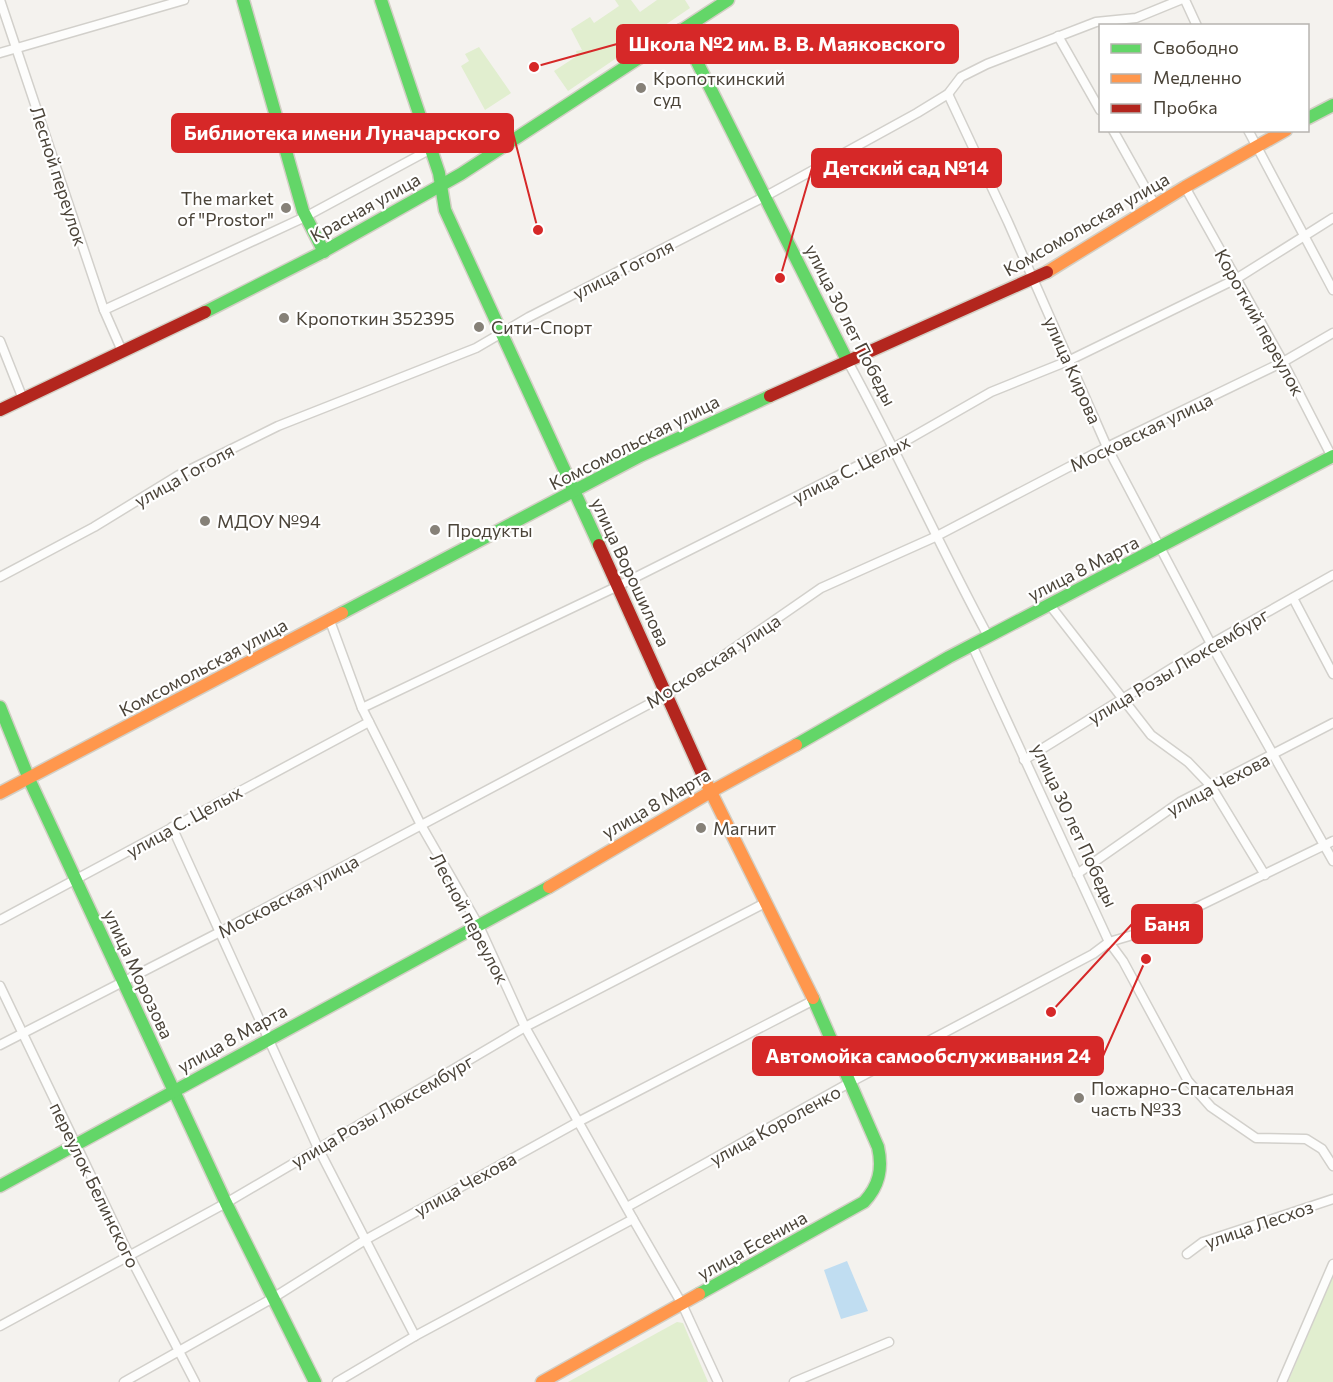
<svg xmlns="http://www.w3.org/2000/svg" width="1333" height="1382" viewBox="0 0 1333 1382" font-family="Commissioner,sans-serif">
  <rect width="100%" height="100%" fill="#f4f2ee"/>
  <!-- green -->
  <g fill="#e1eecf">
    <polygon points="615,0 631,0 640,12 657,0 685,0 690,8 568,91 554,71 577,56 576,51 582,50 571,29 590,17 594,23 619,6"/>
    <polygon points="479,47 511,93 485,110 461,66 469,61 465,54"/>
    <polygon points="1333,1275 1333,1382 1288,1382"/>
    <polygon points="677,1322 683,1323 708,1382 568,1382"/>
  </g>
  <!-- water -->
  <polygon fill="#c0ddf1" points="847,1261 868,1311 841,1319 824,1270"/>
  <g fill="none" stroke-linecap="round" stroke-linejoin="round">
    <!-- street casing -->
    <g stroke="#d2d0cb" stroke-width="11">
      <g id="street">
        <polyline points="0,0 104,310 122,351"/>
        <polyline points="1185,0 1197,26"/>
        <polyline points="1058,36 1100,110"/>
        <polyline points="0,53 184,0"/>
        <polyline points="948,94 1008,222 1107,447 1211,644 1333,861"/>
        <polyline points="1113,130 1155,205"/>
        <polyline points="1248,130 1333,290"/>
        <polyline points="1185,187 1283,362 1333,459"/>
        <polyline points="104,310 305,217 431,149"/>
        <polyline points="0,341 23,399"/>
        <path d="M847,360C897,451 939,545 988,636"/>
        <polyline points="0,577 94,527 179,475 278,426 476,348 529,317 766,196 917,113 948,94 961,77 987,64 1096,22 1136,18 1180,0"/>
        <polyline points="1293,598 1333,674"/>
        <polyline points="1049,604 1151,735 1188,762 1211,786 1265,875"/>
        <polyline points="330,621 362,708 421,825 479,926 525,1027 633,1219 415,1336 337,1382"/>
        <polyline points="972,645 1109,942 1123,961 1188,1081 1211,1107 1256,1138 1306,1139 1322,1149 1333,1166"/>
        <polyline points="362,708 618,586 895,447 991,392 1068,361 1236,279 1333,218"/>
        <polyline points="1024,760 1211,644 1333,575"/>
        <polyline points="172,827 318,1148 415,1336"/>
        <polyline points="1077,874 1180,802 1333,723"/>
        <polyline points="0,920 369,722"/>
        <polyline points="0,986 129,1255 195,1382"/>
        <polyline points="0,1045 218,933 668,694 821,588 935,537 1107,447 1283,362 1333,333"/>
        <polyline points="627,1207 851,1082 1093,954 1109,942 1150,930 1333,841"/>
        <polyline points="633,1219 682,1304 718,1382"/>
        <polyline points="1187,1254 1203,1242 1333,1199"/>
        <polyline points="0,1326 226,1203 525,1027 767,902"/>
        <polyline points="124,1382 273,1298 365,1240 576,1123 814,1000"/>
        <polyline points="794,1382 889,1342"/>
        <polyline points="1282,1382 1333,1264"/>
      </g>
    </g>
    <!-- fast casing -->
    <g stroke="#d3cfc5" stroke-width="15">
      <g id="fast">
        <polyline points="243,0 303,211 324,252"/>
        <polyline points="381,0 439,173 445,210 599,545"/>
        <polyline points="681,30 847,360"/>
        <polyline points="1308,118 1333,105"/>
        <polyline points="205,312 319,254 461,174 728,0"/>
        <polyline points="342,613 640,456 770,396"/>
        <polyline points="0,707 29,779 226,1203 315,1382"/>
        <polyline points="796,745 949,657 1333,456"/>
        <polyline points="0,1186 549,887"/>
        <path d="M699,1294L864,1202C879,1186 883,1169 878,1147L813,998"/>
      </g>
    </g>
    <!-- slow casing -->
    <g stroke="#d3cfc5" stroke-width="15">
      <g id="slow">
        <polyline points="1047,272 1185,187 1286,130"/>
        <polyline points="703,776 813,998"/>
        <polyline points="0,793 342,613"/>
        <polyline points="549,887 712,791 796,745"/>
        <polyline points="542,1382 699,1294"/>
      </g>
    </g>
    <!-- jam casing -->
    <g stroke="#d3cfc5" stroke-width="15">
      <g id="jam">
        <polyline points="770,396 1047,272"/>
        <polyline points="0,410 205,312"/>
        <polyline points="599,545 703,776"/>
      </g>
    </g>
    <!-- street -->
    <use href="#street" stroke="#fdfdfc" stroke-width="8"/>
    <!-- fast -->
    <use href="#fast" stroke="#63d668" stroke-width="12"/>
    <!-- slow -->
    <use href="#slow" stroke="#ff974d" stroke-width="12"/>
    <!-- jam -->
    <use href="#jam" stroke="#b3261e" stroke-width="12"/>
  </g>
  <!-- markers -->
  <g fill="#868178" stroke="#fff" stroke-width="2">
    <circle cx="641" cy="88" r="6"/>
    <circle cx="286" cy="208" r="6"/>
    <circle cx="284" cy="318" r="6"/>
    <circle cx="479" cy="327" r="6"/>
    <circle cx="205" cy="521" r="6"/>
    <circle cx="435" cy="530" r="6"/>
    <circle cx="701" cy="828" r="6"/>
    <circle cx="1079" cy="1098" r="6"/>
  </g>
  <g text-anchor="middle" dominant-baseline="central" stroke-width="4.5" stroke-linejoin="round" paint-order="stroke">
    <!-- poi labels -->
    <g font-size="18" fill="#4b4439" stroke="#fff" text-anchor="start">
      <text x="653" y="78">Кропоткинский<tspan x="653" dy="21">суд</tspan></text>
      <text x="274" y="198" text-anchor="end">The market<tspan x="274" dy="21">of "Prostor"</tspan></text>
      <text x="296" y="318">Кропоткин 352395</text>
      <text x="491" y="327">Сити-Спорт</text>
      <text x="217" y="521">МДОУ №94</text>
      <text x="447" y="530">Продукты</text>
      <text x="713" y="828">Магнит</text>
      <text x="1091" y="1088">Пожарно-Спасательная<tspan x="1091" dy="21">часть №33</tspan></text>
    </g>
    <!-- street labels -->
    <g font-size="18" fill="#4b4439" stroke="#fff">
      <text transform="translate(59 176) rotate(72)">Лесной переулок</text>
      <text transform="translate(365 207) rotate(-29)">Красная улица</text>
      <text transform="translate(1086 224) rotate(-30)">Комсомольская улица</text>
      <text transform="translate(623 269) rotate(-27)">улица Гоголя</text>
      <text transform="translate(1260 322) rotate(61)">Короткий переулок</text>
      <text transform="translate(851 325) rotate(63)">улица 30 лет Победы</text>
      <text transform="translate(1073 370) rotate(66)">улица Кирова</text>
      <text transform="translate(1141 432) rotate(-26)">Московская улица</text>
      <text transform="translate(634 442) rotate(-27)">Комсомольская улица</text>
      <text transform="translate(851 469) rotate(-27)">улица С. Целых</text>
      <text transform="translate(184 475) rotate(-29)">улица Гоголя</text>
      <text transform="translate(1083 568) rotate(-27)">улица 8 Марта</text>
      <text transform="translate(631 572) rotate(65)">улица Ворошилова</text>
      <text transform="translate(713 661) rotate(-33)">Московская улица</text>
      <text transform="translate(1178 666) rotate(-31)">улица Розы Люксембург</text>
      <text transform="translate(203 667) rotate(-28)">Комсомольская улица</text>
      <text transform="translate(1218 784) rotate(-28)">улица Чехова</text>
      <text transform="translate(656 803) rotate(-30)">улица 8 Марта</text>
      <text transform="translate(184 821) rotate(-29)">улица С. Целых</text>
      <text transform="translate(1075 825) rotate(65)">улица 30 лет Победы</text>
      <text transform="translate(288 896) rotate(-28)">Московская улица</text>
      <text transform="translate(470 918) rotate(62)">Лесной переулок</text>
      <text transform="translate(139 974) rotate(65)">улица Морозова</text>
      <text transform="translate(232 1038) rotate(-29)">улица 8 Марта</text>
      <text transform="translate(382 1111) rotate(-30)">улица Розы Люксембург</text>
      <text transform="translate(775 1125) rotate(-29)">улица Короленко</text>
      <text transform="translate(465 1184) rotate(-29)">улица Чехова</text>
      <text transform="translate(95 1185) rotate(64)">переулок Белинского</text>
      <text transform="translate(1259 1224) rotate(-19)">улица Лесхоз</text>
      <text transform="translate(752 1245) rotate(-29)">улица Есенина</text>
    </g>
  </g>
  <!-- callouts -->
  <path fill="none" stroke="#d62828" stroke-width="2" d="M534 67L617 44M538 230L513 133M780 278L812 168M1051 1012L1132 924M1146 959L1103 1056"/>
  <g fill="#d62828" stroke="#fff" stroke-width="2">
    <circle cx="534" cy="67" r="6"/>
    <circle cx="538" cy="230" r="6"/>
    <circle cx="780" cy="278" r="6"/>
    <circle cx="1051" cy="1012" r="6"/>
    <circle cx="1146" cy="959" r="6"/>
  </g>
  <g fill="#d62828" stroke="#d62828" stroke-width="2">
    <rect x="617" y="25" width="341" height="38" rx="6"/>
    <rect x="172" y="114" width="341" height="38" rx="6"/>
    <rect x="812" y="149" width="189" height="38" rx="6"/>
    <rect x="1132" y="905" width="70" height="38" rx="6"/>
    <rect x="753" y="1037" width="350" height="38" rx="6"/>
  </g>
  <g font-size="20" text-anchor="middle" font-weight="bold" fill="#fff">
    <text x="787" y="51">Школа №2 им. В. В. Маяковского</text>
    <text x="342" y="140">Библиотека имени Луначарского</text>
    <text x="906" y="175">Детский сад №14</text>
    <text x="1167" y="931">Баня</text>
    <text x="928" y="1063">Автомойка самообслуживания 24</text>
  </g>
  <!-- legend -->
  <rect x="1099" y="24" width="210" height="108" fill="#ffffff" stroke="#b7b4b0" stroke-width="1.5"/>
  <rect x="1111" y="44" width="30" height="9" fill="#63d668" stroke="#b7b4b0" stroke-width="1.5"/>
  <text x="1153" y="54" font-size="18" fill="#4b4439">Свободно</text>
  <rect x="1111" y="74" width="30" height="9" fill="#ff974d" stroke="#b7b4b0" stroke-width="1.5"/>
  <text x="1153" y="84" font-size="18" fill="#4b4439">Медленно</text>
  <rect x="1111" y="104" width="30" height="9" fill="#b3261e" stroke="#b7b4b0" stroke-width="1.5"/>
  <text x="1153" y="114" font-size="18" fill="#4b4439">Пробка</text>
</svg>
